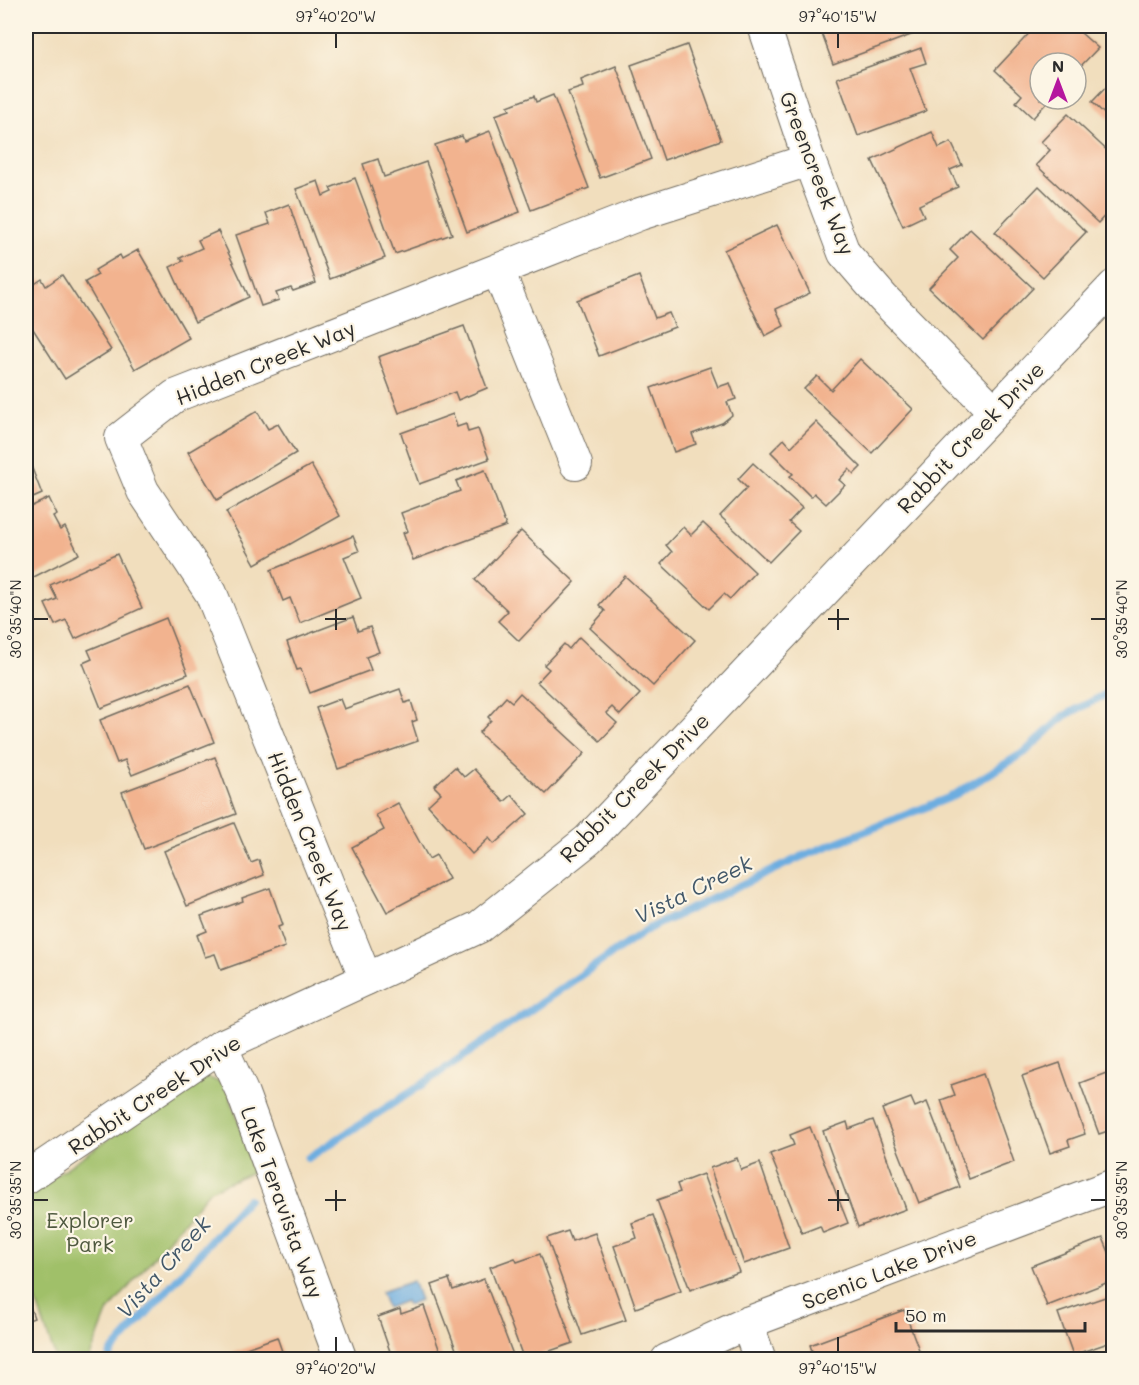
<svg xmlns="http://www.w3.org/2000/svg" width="1139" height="1385" viewBox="0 0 1139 1385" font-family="Mali,sans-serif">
  <rect width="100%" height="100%" fill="#fcf5e5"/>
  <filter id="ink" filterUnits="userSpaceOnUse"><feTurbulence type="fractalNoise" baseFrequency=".0167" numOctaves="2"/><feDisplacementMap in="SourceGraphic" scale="12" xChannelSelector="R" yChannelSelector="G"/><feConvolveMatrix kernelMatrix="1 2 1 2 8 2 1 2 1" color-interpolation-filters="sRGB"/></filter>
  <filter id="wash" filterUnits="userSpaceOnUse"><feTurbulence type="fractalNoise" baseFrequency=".008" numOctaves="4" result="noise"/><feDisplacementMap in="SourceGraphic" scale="24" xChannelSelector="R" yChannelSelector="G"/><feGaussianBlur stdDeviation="1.35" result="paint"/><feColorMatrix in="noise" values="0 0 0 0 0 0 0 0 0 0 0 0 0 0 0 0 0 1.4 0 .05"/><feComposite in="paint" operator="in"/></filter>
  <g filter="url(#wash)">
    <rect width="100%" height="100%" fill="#f1debd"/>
    <!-- green -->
    <polygon fill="#a0c069" stroke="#66764a" stroke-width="1.5" points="209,1078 220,1082 229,1093 255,1171 210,1190 107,1313 89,1359 56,1359 26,1272 26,1196 194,1080"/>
    <!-- water -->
    <polygon fill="#6dade0" stroke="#4c6c86" stroke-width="1.5" points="413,1281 420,1300 407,1305 405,1301 387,1308 381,1292"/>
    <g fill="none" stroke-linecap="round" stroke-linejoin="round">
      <!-- stream -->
      <g stroke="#6dade0" stroke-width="8">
        <polyline points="308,1158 414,1090 648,929 803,856 951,797 1025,752 1064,716 1114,690"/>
        <polyline points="109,1360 111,1353 248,1199"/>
      </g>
    </g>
    <g id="blocks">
      <!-- building -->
      <g fill="#f2b38f">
        <polygon points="819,26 917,26 919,32 833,64"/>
        <polygon points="1036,26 1073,26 1098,48 1076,71 1076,63 1040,63 1040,99 1050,99 1033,118 1016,102 1022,95 995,70"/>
        <polygon points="687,45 721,140 664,160 631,65"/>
        <polygon points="921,48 926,63 910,68 926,111 858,136 837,78"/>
        <polygon points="616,66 651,159 600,178 568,92 583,87 581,80"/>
        <polygon points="1112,81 1114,83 1114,123 1092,102"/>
        <polygon points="553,95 589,188 531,210 495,115 510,110 508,106 534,96 536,102"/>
        <polygon points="1068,114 1114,157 1114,206 1098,223 1036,165 1050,150 1041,142"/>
        <polygon points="490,131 520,212 467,232 435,145 462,136 464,141"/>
        <polygon points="932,132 939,148 951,142 962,165 950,170 958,187 919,205 924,216 903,226 872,160"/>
        <polygon points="378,159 384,177 426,162 452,234 395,254 363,164"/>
        <polygon points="355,178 385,258 330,279 296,189 318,181 323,196 332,192 330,188"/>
        <polygon points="1039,186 1086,232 1043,277 995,232"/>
        <polygon points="289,204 316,283 293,291 291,288 276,293 279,300 261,306 236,235 270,224 266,213"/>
        <polygon points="777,225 810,293 776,309 784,326 765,336 724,250"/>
        <polygon points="970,229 1033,288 983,340 929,288 958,258 950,250"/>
        <polygon points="218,231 249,297 195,322 170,267 183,261 180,258 202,248 198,240"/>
        <polygon points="138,250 189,338 135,369 85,282 98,275 95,270 120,255 122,259"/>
        <polygon points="62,275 111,350 65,379 26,318 26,290 42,279 46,286"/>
        <polygon points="639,276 655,318 669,313 675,327 599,356 577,300"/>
        <polygon points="464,326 487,388 458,400 455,392 399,413 378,357"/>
        <polygon points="860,359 913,409 872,453 804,389 817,376 831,390"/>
        <polygon points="710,367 718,387 730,383 736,399 727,402 732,415 722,423 692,434 696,444 674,452 651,388"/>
        <polygon points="257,411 268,429 278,424 296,453 217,500 188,452"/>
        <polygon points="453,414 457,427 466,424 468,432 478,429 489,459 419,484 401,433"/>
        <polygon points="816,422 861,467 854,474 849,469 839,480 845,485 826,504 814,493 811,497 790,476 793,474 771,452 784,439 791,447"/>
        <polygon points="26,453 42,494 26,501"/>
        <polygon points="753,463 802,508 789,522 799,531 769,562 720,516 747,488 738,479"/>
        <polygon points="311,465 340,516 255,564 226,512"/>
        <polygon points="485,470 506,526 413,560 403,533 408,531 401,513 460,491 456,481"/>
        <polygon points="49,498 57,515 53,517 60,530 65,527 79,554 26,581 26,509"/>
        <polygon points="703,523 755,572 730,599 724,594 709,609 661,564 672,552 666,545 683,527 691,535"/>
        <polygon points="521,531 575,582 519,641 498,621 508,611 475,580"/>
        <polygon points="353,536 359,551 344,557 361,598 300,623 290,598 283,601 271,570"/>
        <polygon points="117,554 142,608 75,639 66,620 55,625 45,604 57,599 50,585"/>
        <polygon points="625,576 695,640 653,686 590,628 605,611 599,605"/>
        <polygon points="353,617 358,631 370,627 379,652 366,657 371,670 310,693 301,669 297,670 287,642"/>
        <polygon points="166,618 188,674 101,708 83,663 92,659 88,650"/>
        <polygon points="579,637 640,694 620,715 612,707 606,713 617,723 600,741 537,682 549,669 544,665 564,644 569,649"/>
        <polygon points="190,684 214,742 132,775 125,760 117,763 100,720"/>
        <polygon points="400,689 405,703 411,701 417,720 412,722 418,741 338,769 316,708 340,699 344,709"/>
        <polygon points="520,693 585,753 546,794 479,733 491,720 488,717 506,697 512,702"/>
        <polygon points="215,757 236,814 144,849 122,792"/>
        <polygon points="455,767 464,777 474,769 504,802 512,795 528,814 494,844 489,838 472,854 428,805 441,793 434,786"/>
        <polygon points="398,803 429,859 436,855 449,879 387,912 352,847 384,830 376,815"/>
        <polygon points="234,823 251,863 259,860 264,875 187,906 164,851"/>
        <polygon points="270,888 283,925 278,927 285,947 221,970 215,954 205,957 197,935 207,931 201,916 243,901 242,898"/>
        <polygon points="26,1056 32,1073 26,1075"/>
        <polygon points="1060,1063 1085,1134 1068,1140 1070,1146 1050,1153 1022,1076"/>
        <polygon points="1114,1070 1114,1129 1099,1134 1080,1083"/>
        <polygon points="983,1074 1014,1162 969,1179 941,1100 955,1095 951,1085"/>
        <polygon points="911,1098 915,1107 927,1102 960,1187 919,1203 882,1109"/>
        <polygon points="873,1120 906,1209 858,1227 823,1131 847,1122 849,1129"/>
        <polygon points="810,1127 848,1223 823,1233 820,1226 802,1233 770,1154 794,1145 790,1135"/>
        <polygon points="737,1158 741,1170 760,1163 789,1248 744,1264 710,1168"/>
        <polygon points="703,1174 739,1272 690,1290 657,1200 680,1192 677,1184"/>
        <polygon points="653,1215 681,1291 636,1308 614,1246 637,1238 632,1223"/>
        <polygon points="568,1231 572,1241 595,1233 626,1320 582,1335 547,1238"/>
        <polygon points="1103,1238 1114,1264 1114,1280 1047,1306 1031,1266"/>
        <polygon points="540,1254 573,1343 524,1360 490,1267 515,1258 517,1262"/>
        <polygon points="449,1279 453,1290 484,1279 515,1360 460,1360 432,1285"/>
        <polygon points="1114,1294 1114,1341 1073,1355 1058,1313"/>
        <polygon points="26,1295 34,1318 26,1321"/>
        <polygon points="424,1306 443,1360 393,1360 378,1317 400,1309 401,1314"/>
        <polygon points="904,1310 921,1355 909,1360 815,1360 810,1345"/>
        <polygon points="277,1337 285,1360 215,1360 215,1359"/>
        <polygon points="1114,1351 1114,1360 1090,1360 1090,1359"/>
      </g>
    </g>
  </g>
  <g filter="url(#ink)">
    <use href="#blocks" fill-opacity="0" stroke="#706a5e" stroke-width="1.5"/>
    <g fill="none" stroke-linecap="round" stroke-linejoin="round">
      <!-- minor casing -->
      <g stroke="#706a5e" stroke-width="34">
        <g id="minor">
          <polyline points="764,26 809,160 844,253 883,298 994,411"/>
          <polyline points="498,270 576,464"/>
          <polyline points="366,979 211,593 143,491 121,438 175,396 640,214 809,160"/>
          <polyline points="221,1046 243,1094 341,1360"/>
          <polyline points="26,1178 221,1046 479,927 588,840 1114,286"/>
          <polyline points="747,1323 760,1360"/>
          <polyline points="667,1360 747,1323 1114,1185"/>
        </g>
      </g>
      <!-- minor -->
      <use href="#minor" stroke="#fff" stroke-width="32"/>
    </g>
  </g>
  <!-- ticks -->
  <path fill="none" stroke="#2b2b2b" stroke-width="2" d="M336,33V48M838,33V48M336,609V630M838,609V630M33,619H48M325,619H346M828,619H849M1091,619H1106M336,1190V1211M838,1190V1211M33,1200H48M325,1200H346M828,1200H849M1091,1200H1106M336,1337V1352M838,1337V1352"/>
  <g text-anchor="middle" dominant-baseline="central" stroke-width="4.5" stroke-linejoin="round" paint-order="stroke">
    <!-- street labels -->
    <g font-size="21" fill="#2b2b2b" stroke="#fcf5e5">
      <text transform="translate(818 173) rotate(69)">Greencreek Way</text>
      <text transform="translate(265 362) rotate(-22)">Hidden Creek Way</text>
      <text transform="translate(970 437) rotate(-46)">Rabbit Creek Drive</text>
      <text transform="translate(634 787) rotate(-45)">Rabbit Creek Drive</text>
      <text transform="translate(311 841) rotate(68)">Hidden Creek Way</text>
      <text transform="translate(154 1094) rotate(-33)">Rabbit Creek Drive</text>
      <text transform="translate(283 1202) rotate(70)">Lake Teravista Way</text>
      <text transform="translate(889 1269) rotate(-21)">Scenic Lake Drive</text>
    </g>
    <!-- park labels -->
    <g font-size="21" fill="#4e583e" stroke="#fcf5e5">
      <text x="90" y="1219">Explorer<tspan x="90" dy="24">Park</tspan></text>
    </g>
    <!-- water labels -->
    <g font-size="22" font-style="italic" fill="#42586a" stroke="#fcf5e5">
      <text transform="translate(693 889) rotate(-26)">Vista Creek</text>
      <text transform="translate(163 1267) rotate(-48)">Vista Creek</text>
    </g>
  </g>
  <!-- margin -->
  <rect width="1139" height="1385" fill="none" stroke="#fcf5e5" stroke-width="66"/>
  <!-- north arrow -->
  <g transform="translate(1058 81)"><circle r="28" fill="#fcf5e5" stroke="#a8a49b" stroke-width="1.5"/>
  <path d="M0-4.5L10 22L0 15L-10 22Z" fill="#b5179e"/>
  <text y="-9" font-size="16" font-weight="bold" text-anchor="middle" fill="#2b2b2b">N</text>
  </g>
  <!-- scale -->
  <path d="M896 1322v9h189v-9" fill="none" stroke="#2b2b2b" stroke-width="3"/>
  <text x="905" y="1322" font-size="18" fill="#2b2b2b" stroke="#fcf5e5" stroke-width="4.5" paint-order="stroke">50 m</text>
  <rect x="33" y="33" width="1073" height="1319" fill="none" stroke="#2b2b2b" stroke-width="2"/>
  <g font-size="15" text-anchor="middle" fill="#2b2b2b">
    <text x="336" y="22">97°40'20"W</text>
    <text x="838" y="22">97°40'15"W</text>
    <text transform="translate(16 619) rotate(-90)" y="5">30°35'40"N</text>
    <text transform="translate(1122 619) rotate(-90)" y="5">30°35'40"N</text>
    <text transform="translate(16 1200) rotate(-90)" y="5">30°35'35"N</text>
    <text transform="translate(1122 1200) rotate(-90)" y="5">30°35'35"N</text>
    <text x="336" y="1374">97°40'20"W</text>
    <text x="838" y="1374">97°40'15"W</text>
  </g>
</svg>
